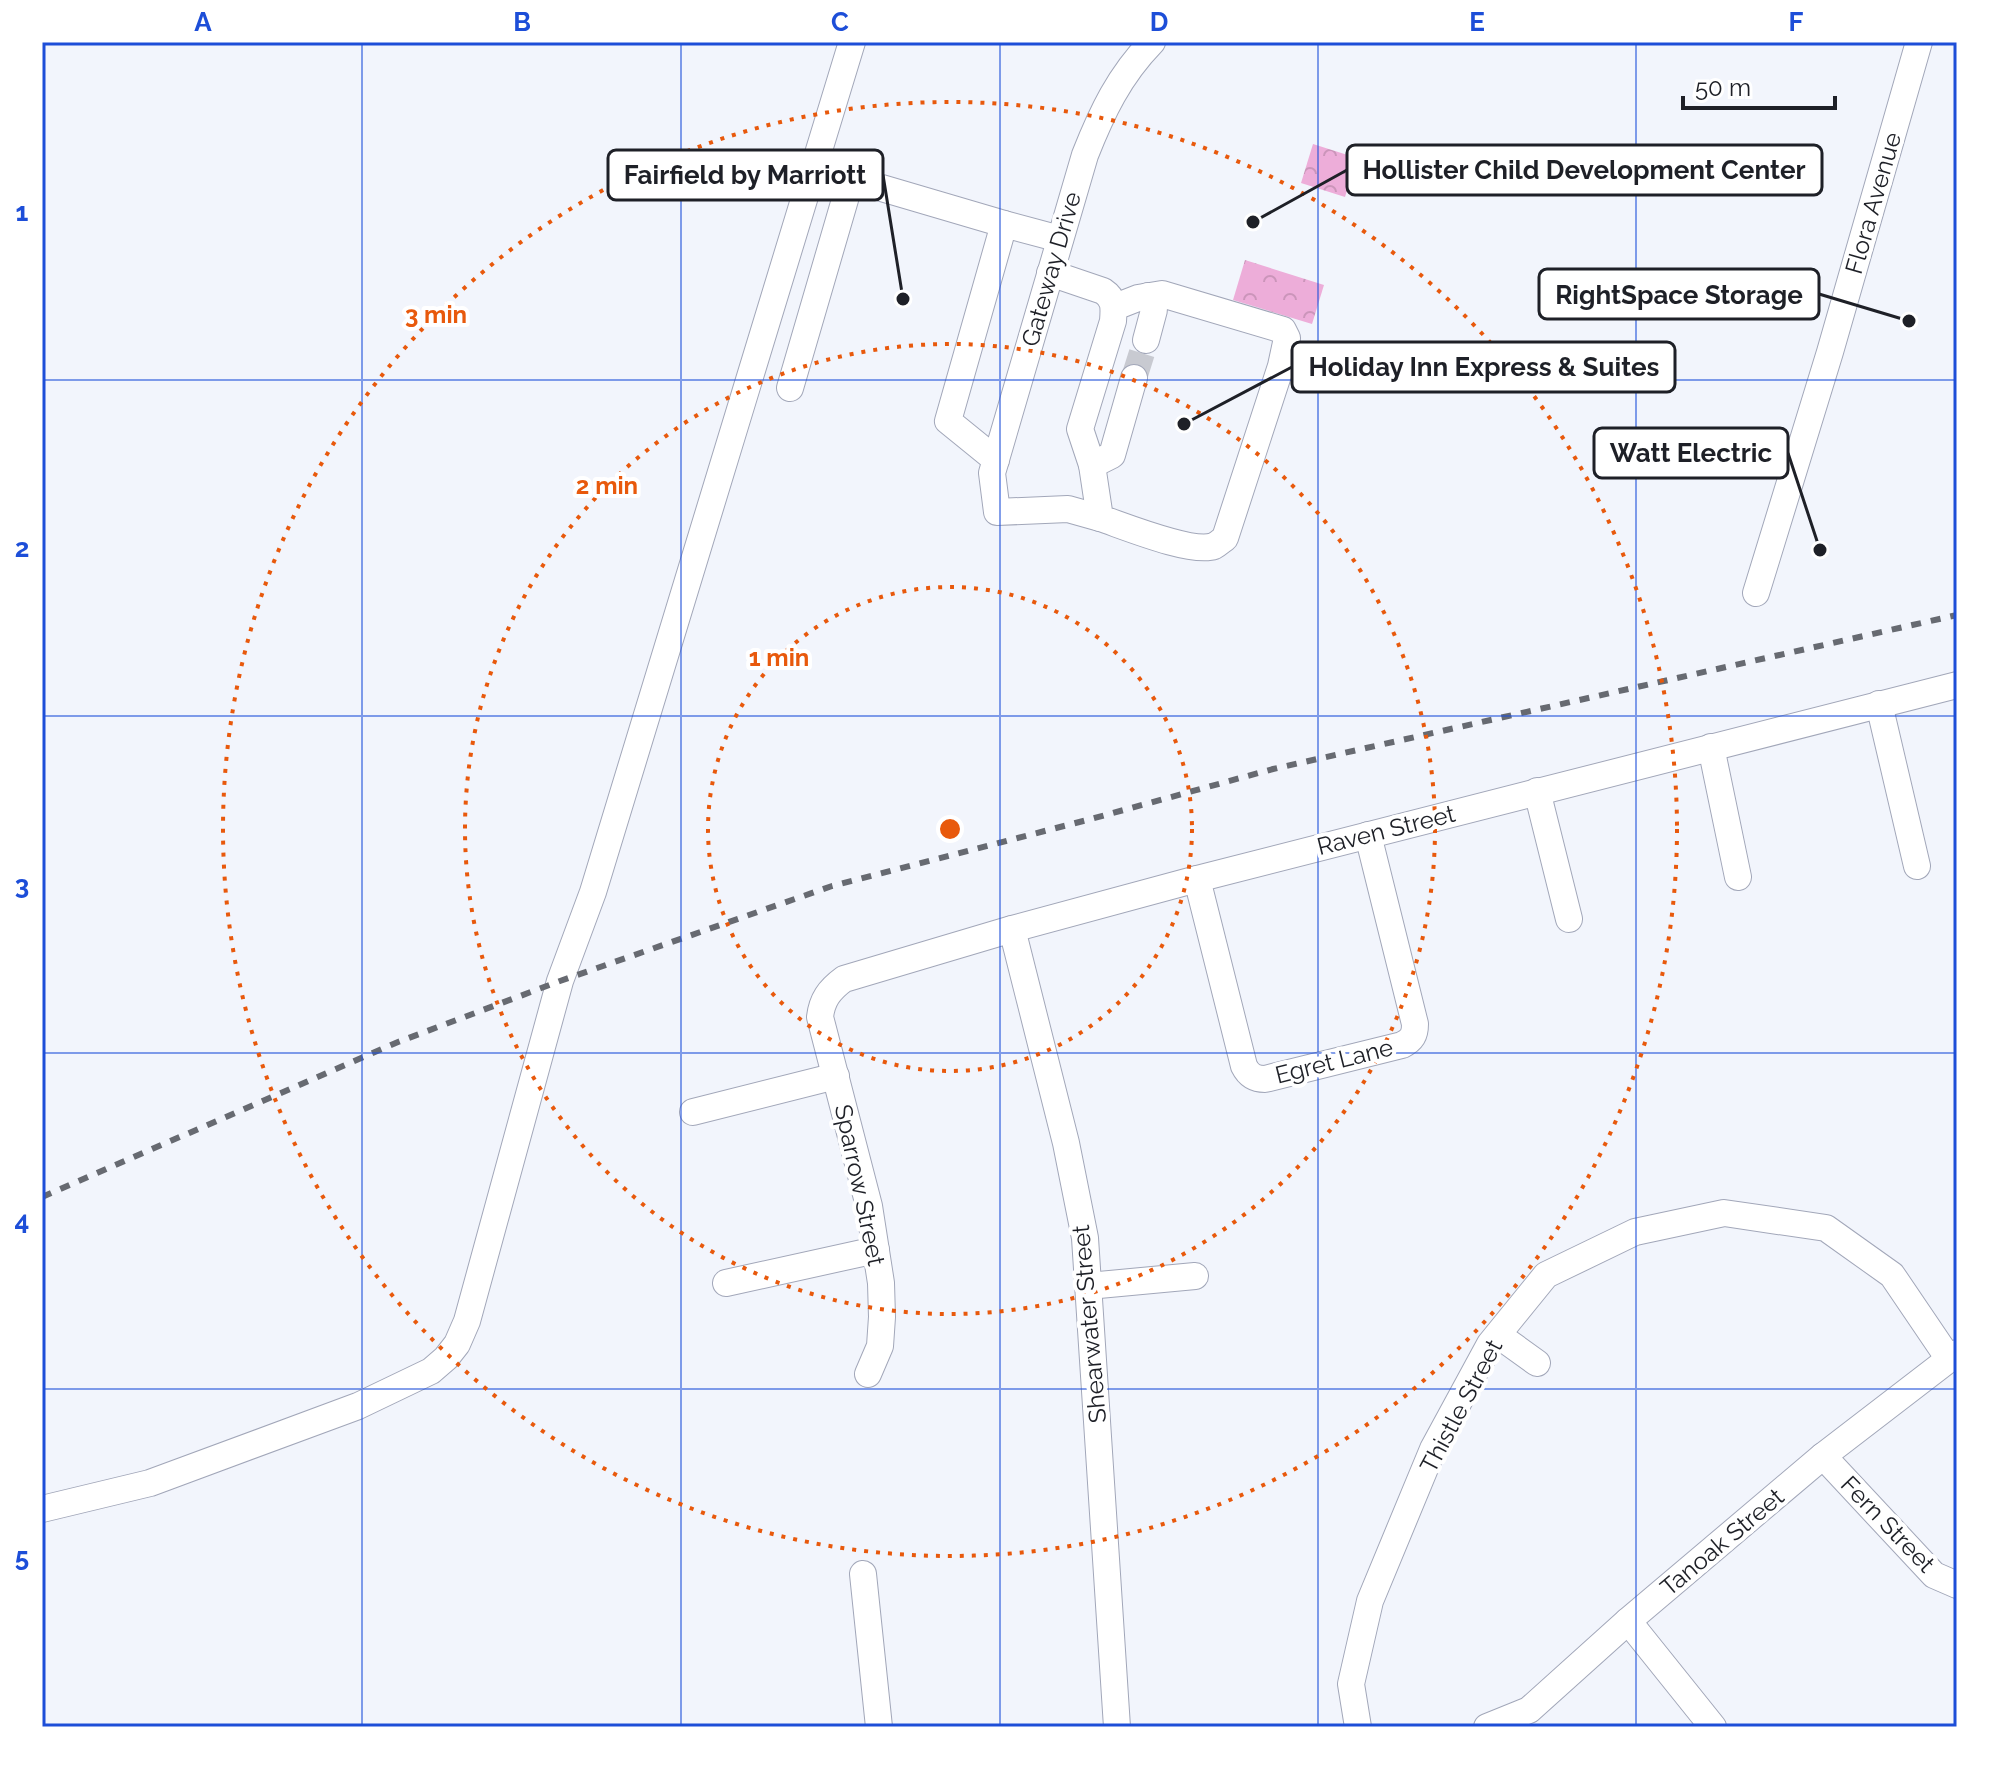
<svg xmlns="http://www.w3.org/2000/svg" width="1999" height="1769" viewBox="0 0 1999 1769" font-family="Raleway,sans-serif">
  <defs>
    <pattern id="park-crowns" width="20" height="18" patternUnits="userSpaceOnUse" patternTransform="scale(2)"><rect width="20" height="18" fill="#edadd9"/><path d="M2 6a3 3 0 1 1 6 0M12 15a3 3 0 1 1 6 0" fill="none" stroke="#cb95ba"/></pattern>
  </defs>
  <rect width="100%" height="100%" fill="#f2f5fc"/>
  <!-- park -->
  <g fill="url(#park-crowns)">
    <polygon points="1313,144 1357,158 1345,197 1301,183"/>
    <polygon points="1245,260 1324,285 1312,324 1233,300"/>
  </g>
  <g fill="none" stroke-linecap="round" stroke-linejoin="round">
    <!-- minor-tunnel -->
    <polyline stroke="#c8cad1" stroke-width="26" stroke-dasharray="26 13" stroke-linecap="butt" points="1134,378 1146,340"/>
    <!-- minor casing -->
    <g stroke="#a2a7b9" stroke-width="28">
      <g id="minor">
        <path d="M1050,273L1103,291C1115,299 1114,308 1113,321L1080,429L1092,465L1100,518C1124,526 1192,554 1214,546C1218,544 1221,541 1225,538L1281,366L1287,338L1283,330L1162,294L1138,298L1115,307"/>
        <polyline points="1146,340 1154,310 1148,296"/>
        <polyline points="790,388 851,179 1004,224"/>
        <polyline points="996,460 948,421 1004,224 1060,239"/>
        <polyline points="1092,465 1112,455 1134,378"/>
        <path d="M1100,518L1068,509L997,512L992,473L1085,155C1102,112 1119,76 1152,42"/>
        <polyline points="1756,593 1830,352 1919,42"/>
        <polyline points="1879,704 1917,866"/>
        <polyline points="1711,747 1738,877"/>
        <polyline points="1537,791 1569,919"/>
        <path d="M1197,879L1244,1066C1249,1076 1255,1079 1265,1079L1402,1045C1412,1040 1415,1035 1415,1024L1368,835"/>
        <polyline points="1012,929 1066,1143 1085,1238 1117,1727"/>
        <polyline points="693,1112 836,1076"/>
        <polyline points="726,1283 876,1250"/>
        <polyline points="1088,1286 1195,1276"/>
        <polyline points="1498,1335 1537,1363"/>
        <path d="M868,1374L880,1346L882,1317L881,1283L869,1206L820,1017C822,1000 829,990 844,979L1012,929L1197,879L1957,685"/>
        <polyline points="1823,1456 1934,1575 1957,1585"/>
        <polyline points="42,1509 150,1483 358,1406 431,1371 446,1358 457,1344 467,1321 560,981 593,892 852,42"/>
        <polyline points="863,1574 879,1727"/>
        <polyline points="1628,1621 1713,1727"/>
        <polyline points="1358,1727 1351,1684 1370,1601 1433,1449 1490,1344 1546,1275 1635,1232 1724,1213 1826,1228 1892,1275 1949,1359"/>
        <polyline points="1487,1727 1529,1710 1628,1621 1823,1456 1957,1353"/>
      </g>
    </g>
    <!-- minor -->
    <use href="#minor" stroke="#fff" stroke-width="26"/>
    <!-- rail -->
    <polyline stroke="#676a71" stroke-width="6" stroke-dasharray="10 10" stroke-linecap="butt" points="42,1197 398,1042 560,981 832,886 1091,819 1273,769 1957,615"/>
  </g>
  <!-- grid -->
  <path fill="none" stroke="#1d4ed8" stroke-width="2" stroke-opacity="0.55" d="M362,42V1727M681,42V1727M1000,42V1727M1318,42V1727M1636,42V1727M42,380H1957M42,716H1957M42,1053H1957M42,1389H1957"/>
  <!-- distance rings -->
  <g fill="none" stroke="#e8590c" stroke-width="4" stroke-dasharray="4 8">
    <circle cx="950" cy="829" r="242"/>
    <circle cx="950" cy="829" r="485"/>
    <circle cx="950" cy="829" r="727"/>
  </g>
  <g text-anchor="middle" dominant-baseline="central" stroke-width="8" stroke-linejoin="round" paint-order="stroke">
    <!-- street labels -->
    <g font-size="24" fill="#1e2027" stroke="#fff">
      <text transform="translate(1873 203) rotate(-74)">Flora Avenue</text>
      <text transform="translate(1051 269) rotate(-74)">Gateway Drive</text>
      <text transform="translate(1386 830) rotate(-14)">Raven Street</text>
      <text transform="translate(1334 1061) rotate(-14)">Egret Lane</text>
      <text transform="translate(860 1185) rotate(78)">Sparrow Street</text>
      <text transform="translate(1089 1324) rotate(-95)">Shearwater Street</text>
      <text transform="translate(1461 1406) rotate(-62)">Thistle Street</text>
      <text transform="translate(1888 1524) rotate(46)">Fern Street</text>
      <text transform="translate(1722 1542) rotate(-40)">Tanoak Street</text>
    </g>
  </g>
  <circle cx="950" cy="829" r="12" fill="#e8590c" stroke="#fff" stroke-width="4"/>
  <g font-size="24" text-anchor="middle" font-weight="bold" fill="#e8590c" stroke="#fff" stroke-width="8" stroke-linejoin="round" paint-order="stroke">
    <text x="436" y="323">3 min</text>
    <text x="607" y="494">2 min</text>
    <text x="779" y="666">1 min</text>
  </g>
  <!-- callouts -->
  <path fill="none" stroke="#1e2027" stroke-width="3" d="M1253 222L1347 170M903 299L883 175M1909 321L1819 294M1184 424L1292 367M1820 550L1788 453"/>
  <g fill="#1e2027" stroke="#fff" stroke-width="3">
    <circle cx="1253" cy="222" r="8"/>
    <circle cx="903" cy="299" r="8"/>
    <circle cx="1909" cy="321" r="8"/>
    <circle cx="1184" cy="424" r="8"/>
    <circle cx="1820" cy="550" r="8"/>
  </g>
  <g fill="#fff" stroke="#1e2027" stroke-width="3">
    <rect x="1347" y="145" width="475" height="50" rx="8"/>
    <rect x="608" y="150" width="275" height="50" rx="8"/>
    <rect x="1539" y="269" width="280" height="50" rx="8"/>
    <rect x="1292" y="342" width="383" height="50" rx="8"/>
    <rect x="1594" y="428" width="194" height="50" rx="8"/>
  </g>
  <g font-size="26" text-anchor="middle" font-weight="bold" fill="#1e2027">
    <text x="1584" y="179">Hollister Child Development Center</text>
    <text x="745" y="184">Fairfield by Marriott</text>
    <text x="1679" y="304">RightSpace Storage</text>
    <text x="1484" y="376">Holiday Inn Express &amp; Suites</text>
    <text x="1691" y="462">Watt Electric</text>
  </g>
  <!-- border -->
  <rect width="1999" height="1769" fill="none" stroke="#ffffff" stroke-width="88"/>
  <!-- scale -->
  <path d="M1683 96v12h152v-12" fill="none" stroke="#1e2027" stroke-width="4"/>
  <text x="1695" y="96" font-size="24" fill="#1e2027" stroke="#ffffff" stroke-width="6" paint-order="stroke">50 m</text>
  <rect x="44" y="44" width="1911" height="1681" fill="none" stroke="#1d4ed8" stroke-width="3"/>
  <g font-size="26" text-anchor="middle" font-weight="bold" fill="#1d4ed8">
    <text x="203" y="31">A</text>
    <text x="522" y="31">B</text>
    <text x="840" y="31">C</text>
    <text x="1159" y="31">D</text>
    <text x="1477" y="31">E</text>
    <text x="1796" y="31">F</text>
    <text x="22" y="221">1</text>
    <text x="22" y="557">2</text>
    <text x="22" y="894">3</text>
    <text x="22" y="1230">4</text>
    <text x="22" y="1566">5</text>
  </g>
</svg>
